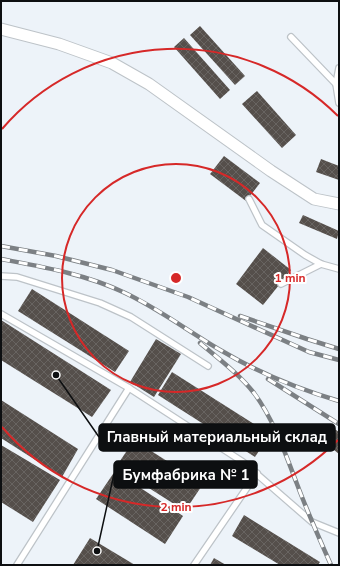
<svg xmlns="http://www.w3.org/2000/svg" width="340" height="566" viewBox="0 0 340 566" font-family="'Nunito Sans',sans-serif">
  <defs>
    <pattern id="building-cross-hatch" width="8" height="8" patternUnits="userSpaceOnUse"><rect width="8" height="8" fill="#554f4b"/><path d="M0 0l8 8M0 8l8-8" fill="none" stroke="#686461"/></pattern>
  </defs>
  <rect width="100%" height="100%" fill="#edf3f9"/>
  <!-- building -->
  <g fill="url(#building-cross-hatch)">
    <polygon points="200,26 245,76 235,85 190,35"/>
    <polygon points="184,38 230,90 220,99 174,47"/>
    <polygon points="257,91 296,135 282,148 242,104"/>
    <polygon points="224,156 260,183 246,201 210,174"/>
    <polygon points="321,159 339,166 339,180 316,172"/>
    <polygon points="303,215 339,231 337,239 299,223"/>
    <polygon points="263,248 291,270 263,305 236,284"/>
    <polygon points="32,289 129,351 115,372 18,311"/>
    <polygon points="1,320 111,390 92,417 1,360"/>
    <polygon points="156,339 181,354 154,397 130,382"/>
    <polygon points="172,372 270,434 255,457 158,395"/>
    <polygon points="1,400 78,449 62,477 1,438"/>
    <polygon points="333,428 339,432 339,454 323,441"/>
    <polygon points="134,440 203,484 185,511 116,467"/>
    <polygon points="1,445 60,480 33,522 1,502"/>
    <polygon points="115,471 183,516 165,544 96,499"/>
    <polygon points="244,515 320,562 318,565 280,565 232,536"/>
    <polygon points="90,538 135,565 73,565"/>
    <polygon points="214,558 226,565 210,565"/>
  </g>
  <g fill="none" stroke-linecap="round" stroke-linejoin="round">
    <!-- lane casing -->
    <g stroke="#bdc3c8" stroke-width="8">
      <g id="lane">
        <polyline points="291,37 336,84 339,103"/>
        <polyline points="336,84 339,68"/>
        <polyline points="249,199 262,225 305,255 321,264 339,269"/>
        <polyline points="1,276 17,277 100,303 131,317 208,366"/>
        <polyline points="281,284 321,264"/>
        <polyline points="1,314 129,388 243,462 312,522 339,533"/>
        <polyline points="17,565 129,388"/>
        <polyline points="194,565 257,473"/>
      </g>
    </g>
    <!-- street casing -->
    <g stroke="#bdc3c8" stroke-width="13">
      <polyline id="street" points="1,29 59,44 112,63 149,84 271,171 314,199 339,204"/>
    </g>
    <!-- lane -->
    <use href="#lane" stroke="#fff" stroke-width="5.5"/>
    <!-- street -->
    <use href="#street" stroke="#fff" stroke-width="11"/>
    <!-- rail casing -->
    <g stroke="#7c8084" stroke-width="4.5">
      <g id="rail">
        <polyline points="1,246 56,256 112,270 188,297 309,352 339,360"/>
        <path d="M1,259C43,267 85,274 123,292C158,308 189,332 222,351C259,373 298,389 339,401"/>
        <polyline points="240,316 307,339 339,349"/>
        <path d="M200,343C219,359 239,374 254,393C274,420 285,453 297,484C307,511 319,538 331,565"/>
        <polyline points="268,379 339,424"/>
      </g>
    </g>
    <!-- rail -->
    <use href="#rail" stroke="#fff" stroke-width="3" stroke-dasharray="9" stroke-linecap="butt"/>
  </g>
  <!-- distance rings -->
  <g fill="none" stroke="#d62828" stroke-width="2">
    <circle cx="176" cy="278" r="114"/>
    <path d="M338 440A229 229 0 0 1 2 427M2 129A229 229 0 0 1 338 116"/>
  </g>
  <circle cx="176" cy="278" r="6" fill="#d62828" stroke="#fff" stroke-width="2"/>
  <g font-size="12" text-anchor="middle" font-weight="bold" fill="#d62828" stroke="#fff" stroke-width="4" stroke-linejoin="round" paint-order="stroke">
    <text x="290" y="282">1 min</text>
    <text x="176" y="511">2 min</text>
  </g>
  <!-- callouts -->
  <path fill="none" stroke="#0d0f11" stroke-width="1.5" d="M56 375L99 437M97 551L114 474"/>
  <g fill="#0d0f11" stroke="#fff" stroke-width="1.5">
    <circle cx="56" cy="375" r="4"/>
    <circle cx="97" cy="551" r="4"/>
  </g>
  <g fill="#0d0f11" stroke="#0d0f11" stroke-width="1.5">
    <rect x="99" y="424" width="236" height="27" rx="4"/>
    <rect x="114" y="461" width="143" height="27" rx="4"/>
  </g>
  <g font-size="15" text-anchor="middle" font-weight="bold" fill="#fff">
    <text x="217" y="442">Главный материальный склад</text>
    <text x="186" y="480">Бумфабрика № 1</text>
  </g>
  <!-- border -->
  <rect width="340" height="566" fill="none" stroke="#0d0f11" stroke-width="4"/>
</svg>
